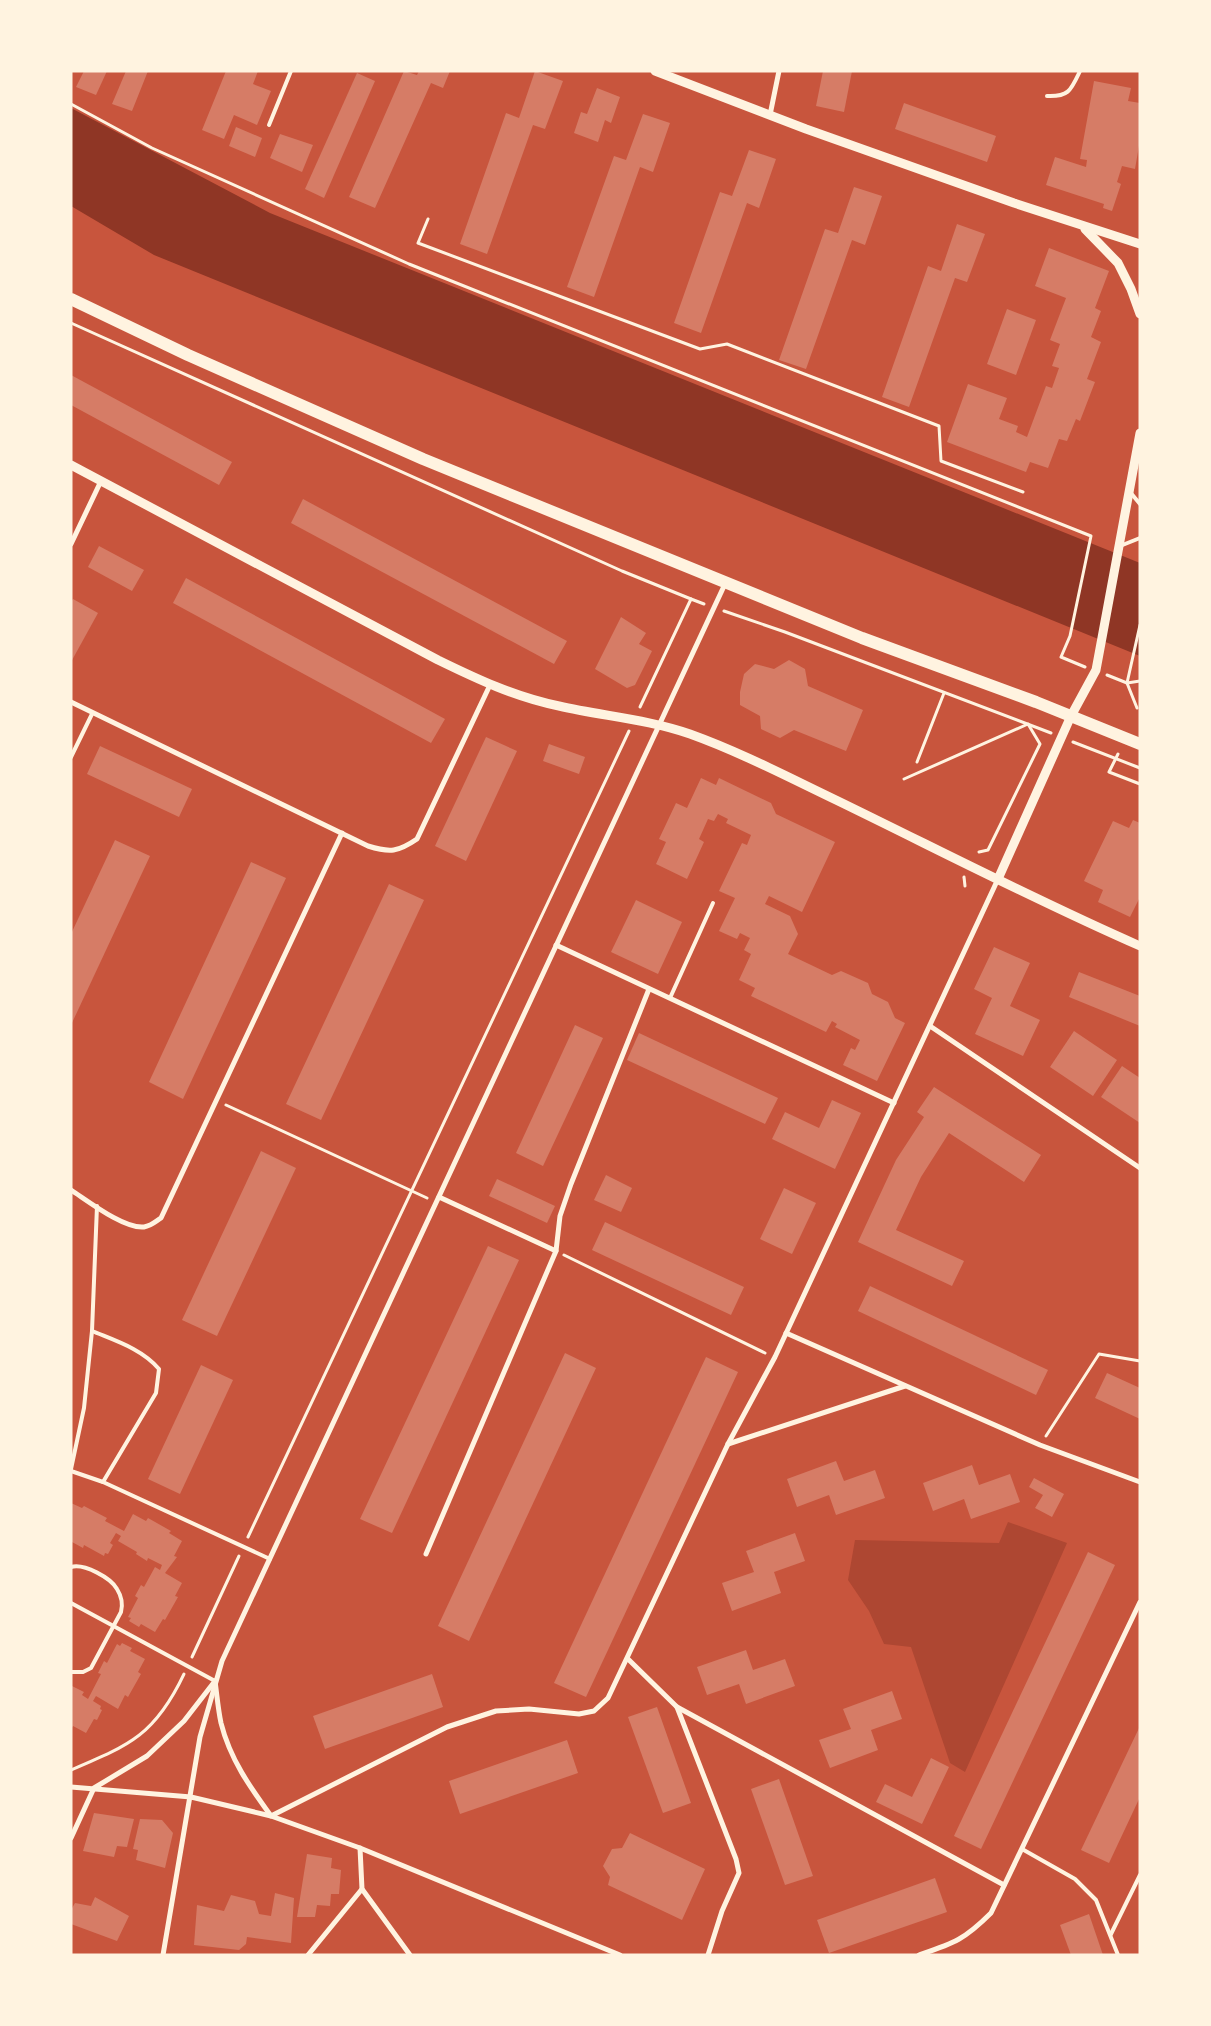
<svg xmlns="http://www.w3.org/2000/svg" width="1211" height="2026" viewBox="0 0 1211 2026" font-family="'IBM Plex Serif',serif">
  <rect width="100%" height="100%" fill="#c8553d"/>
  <!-- green -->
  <polygon fill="#ae4732" points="1008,1522 1067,1543 965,1772 950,1763 911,1647 884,1644 869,1611 848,1580 855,1540 999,1543"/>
  <!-- water -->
  <polygon fill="#8f3625" points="71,108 270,213 1140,563 1140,656 154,255 71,206"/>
  <!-- building -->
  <g fill="#d67c66">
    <polygon points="84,71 107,71 96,95 76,87"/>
    <polygon points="126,71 148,71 132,111 112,104"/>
    <polygon points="226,71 258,71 253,84 271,91 257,125 234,115 224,139 202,130"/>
    <polygon points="404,71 417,75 419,71 450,71 443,88 431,83 375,208 349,197"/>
    <polygon points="535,71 563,81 545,129 533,125 487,254 460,244 506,113 519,118"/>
    <polygon points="823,71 852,71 844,112 816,106"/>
    <polygon points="357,73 375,81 324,198 305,189"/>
    <polygon points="1094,81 1131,88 1128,101 1140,103 1140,140 1135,169 1122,166 1117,182 1121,184 1112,211 1103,208 1104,204 1046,185 1055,157 1086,167 1087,160 1080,159"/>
    <polygon points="597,88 620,97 611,123 605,120 598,142 574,133 581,112 587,114"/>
    <polygon points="904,103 996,136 987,162 895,129"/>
    <polygon points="643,114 670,123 653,172 640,167 594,297 567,287 614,156 626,160"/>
    <polygon points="236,127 262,138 255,157 229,146"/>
    <polygon points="280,134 313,145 302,172 270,158"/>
    <polygon points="749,150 776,159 759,208 747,203 701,333 674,323 720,192 732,196"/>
    <polygon points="854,187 882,196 865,245 852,240 806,369 779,360 825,229 838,233"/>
    <polygon points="957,224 985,234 967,282 955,278 909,407 882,397 928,266 941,271"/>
    <polygon points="1049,248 1109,271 1095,308 1101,311 1091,337 1101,342 1087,379 1095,382 1080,421 1076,419 1067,441 1059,439 1048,468 1030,462 1026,472 947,442 968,384 1007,398 999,419 1018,426 1016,432 1027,437 1046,386 1052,388 1059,368 1052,366 1060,344 1050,340 1066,298 1035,286"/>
    <polygon points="1007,309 1036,320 1016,375 987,364"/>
    <polygon points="71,375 232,462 219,485 71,405"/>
    <polygon points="303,499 567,641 554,664 291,523"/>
    <polygon points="99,546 144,570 132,591 88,567"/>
    <polygon points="186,578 445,719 431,743 173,603"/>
    <polygon points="73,599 98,613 71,662 71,602"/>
    <polygon points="621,617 646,633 639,644 652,651 635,685 627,688 595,669"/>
    <polygon points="789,660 805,669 808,686 863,710 846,751 794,730 780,738 761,729 760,716 740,705 740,692 744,674 755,664 774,669"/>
    <polygon points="486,737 517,751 466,861 435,846"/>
    <polygon points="549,744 585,757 579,774 543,761"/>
    <polygon points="100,746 192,789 179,817 87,774"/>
    <polygon points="701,778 716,785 719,778 771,803 776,814 835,842 802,912 769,896 765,904 790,916 798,934 788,954 832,975 841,971 868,983 872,994 888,1002 895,1018 905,1023 877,1081 843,1065 851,1048 855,1050 860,1040 835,1027 837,1024 832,1021 826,1032 751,996 755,988 739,980 751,954 744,950 750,938 740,933 737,939 719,931 735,898 719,891 742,843 747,845 751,835 726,823 728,819 718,814 714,821 708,819 699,839 704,842 687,879 656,864 666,842 659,839 676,803 687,808"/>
    <polygon points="1133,820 1140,823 1140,897 1130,917 1098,902 1103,890 1084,881 1113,821 1129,828"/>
    <polygon points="115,840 150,856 71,1025 71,934"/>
    <polygon points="251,862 286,878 183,1099 149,1082"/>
    <polygon points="389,884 424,900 321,1120 286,1104"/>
    <polygon points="636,900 682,922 658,974 611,952"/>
    <polygon points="994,947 1030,963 1010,1006 1040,1020 1023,1056 975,1034 992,998 974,989"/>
    <polygon points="1079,972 1140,996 1140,1026 1069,997"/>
    <polygon points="575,1025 603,1038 543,1166 516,1153"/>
    <polygon points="1074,1031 1117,1060 1093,1096 1050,1067"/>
    <polygon points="639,1033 778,1098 765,1124 627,1060"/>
    <polygon points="1122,1066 1140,1078 1140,1123 1101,1097"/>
    <polygon points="934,1087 1041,1155 1024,1182 949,1133 921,1177 896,1230 964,1261 952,1286 858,1242 896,1160 924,1117 917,1112"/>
    <polygon points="832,1100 861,1113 835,1169 772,1139 785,1112 819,1128"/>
    <polygon points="261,1151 296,1168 217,1336 182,1320"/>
    <polygon points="606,1175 632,1188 621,1212 594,1200"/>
    <polygon points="497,1179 555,1206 547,1223 489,1196"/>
    <polygon points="784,1188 816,1203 792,1254 760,1239"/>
    <polygon points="605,1222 744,1287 731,1315 592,1250"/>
    <polygon points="488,1246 519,1260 392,1533 360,1519"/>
    <polygon points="870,1286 1048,1370 1036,1395 858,1311"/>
    <polygon points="565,1353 596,1368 469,1641 438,1626"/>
    <polygon points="706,1357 738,1372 586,1697 554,1683"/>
    <polygon points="201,1365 233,1380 180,1494 148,1479"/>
    <polygon points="1107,1373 1140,1388 1140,1419 1095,1398"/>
    <polygon points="836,1461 844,1481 875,1470 885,1498 836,1515 829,1495 797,1507 787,1479"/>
    <polygon points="972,1465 979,1485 1010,1474 1020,1502 971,1519 964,1499 933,1511 923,1483"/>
    <polygon points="1034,1478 1064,1494 1052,1517 1035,1508 1043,1495 1029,1487"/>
    <polygon points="71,1503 82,1508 84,1506 107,1518 105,1521 124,1531 133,1514 146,1521 148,1518 171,1531 169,1533 182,1541 174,1556 177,1557 165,1573 182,1583 175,1596 178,1597 165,1620 163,1619 155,1632 141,1624 139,1627 129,1621 131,1618 128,1617 138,1598 135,1596 141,1585 144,1587 155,1567 160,1570 162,1565 148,1558 147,1561 136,1554 137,1552 118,1541 121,1536 116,1533 110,1543 113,1545 108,1554 105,1553 104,1556 84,1545 83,1548 72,1542"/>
    <polygon points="795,1533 805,1561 774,1572 781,1593 732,1611 722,1583 754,1572 746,1551"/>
    <polygon points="1088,1552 1115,1565 981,1849 954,1836"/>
    <polygon points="122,1643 132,1648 130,1651 145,1659 138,1672 141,1674 128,1697 125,1695 118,1709 96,1696 93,1701 101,1706 100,1709 102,1710 97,1720 94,1719 86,1733 73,1726 71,1729 72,1686 84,1692 82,1695 88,1699 101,1674 98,1673 104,1661 107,1663 117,1644 120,1646"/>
    <polygon points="746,1650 753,1670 785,1659 795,1686 746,1704 739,1684 707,1695 697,1667"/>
    <polygon points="432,1674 443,1707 325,1749 313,1716"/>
    <polygon points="892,1691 902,1719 871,1730 878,1750 830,1768 819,1740 851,1729 843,1709"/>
    <polygon points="657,1707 691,1803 663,1813 628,1717"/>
    <polygon points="1140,1726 1140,1797 1109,1863 1081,1850"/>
    <polygon points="567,1740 578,1773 460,1814 449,1781"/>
    <polygon points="931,1758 949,1767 922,1824 876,1802 885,1784 912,1797"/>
    <polygon points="779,1779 813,1876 785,1885 751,1789"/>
    <polygon points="94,1813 134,1819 127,1847 117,1846 114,1857 83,1851"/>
    <polygon points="140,1819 162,1820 173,1833 165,1868 136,1860 138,1850 133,1849"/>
    <polygon points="630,1833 705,1869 682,1920 608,1885 610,1877 603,1866 612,1849 622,1848"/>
    <polygon points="307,1854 332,1858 331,1868 341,1870 339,1894 331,1894 330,1906 317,1905 315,1917 297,1917"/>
    <polygon points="935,1878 947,1912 829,1953 817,1920"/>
    <polygon points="275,1893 294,1898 291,1943 247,1937 246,1944 239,1950 194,1945 197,1905 224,1911 231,1895 255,1901 259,1914 271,1916"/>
    <polygon points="95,1897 129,1916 117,1941 71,1924 71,1910 75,1903 91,1906"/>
    <polygon points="1089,1914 1103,1955 1071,1955 1060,1925"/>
  </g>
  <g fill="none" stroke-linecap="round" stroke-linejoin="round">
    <!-- path -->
    <g stroke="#fff3e0" stroke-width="3">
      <polyline points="71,104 152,148 409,264 1091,536 1070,636 1061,657 1085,667"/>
      <polyline points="428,219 418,243 700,349 727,344 939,426 941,461 1023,492"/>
      <polyline points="71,323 622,571 691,599"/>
      <polyline points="724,611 785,632 1051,733"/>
      <polyline points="1107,675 1127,683 1140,681"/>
      <polyline points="640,707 691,599 704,604"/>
      <polyline points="1137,708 1127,683 1140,625"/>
      <polyline points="1073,742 1140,768"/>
      <polyline points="1118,754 1109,772 1140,784"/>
      <polyline points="917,762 944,693"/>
      <polyline points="904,779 1028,724 1040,744 988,850 979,852"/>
      <polyline points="964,877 965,886"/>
      <polyline points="226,1105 427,1198"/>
      <polyline points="564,1255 765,1353"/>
      <polyline points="1046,1436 1099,1354 1140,1361"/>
      <polyline points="248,1537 629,731"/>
      <polyline points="192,1657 239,1556"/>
      <path d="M71,1770C130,1745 155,1735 184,1674"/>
    </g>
    <!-- service -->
    <g stroke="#fff3e0" stroke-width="4">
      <path d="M1047,96C1069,97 1071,90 1080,71"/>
      <polyline points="269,125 291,71"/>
      <polyline points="1130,492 1140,504"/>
      <polyline points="1120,546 1140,538"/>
      <polyline points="71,757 92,714"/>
      <polyline points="670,998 713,903"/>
      <path d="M97,1206L92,1331C116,1341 142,1349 159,1369L156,1393L103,1482L270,1559"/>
      <polyline points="71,1469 84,1408 92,1331"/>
      <polyline points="71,1471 103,1482"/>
      <path d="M71,1567C84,1563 111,1578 117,1589C122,1597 123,1604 121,1612L91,1668L83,1672H71"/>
      <polyline points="71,1603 215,1681"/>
      <polyline points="1022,1849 1075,1879 1096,1900 1118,1955"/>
      <polyline points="1111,1934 1140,1875"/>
    </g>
    <!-- minor -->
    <g stroke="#fff3e0" stroke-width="5">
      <polyline points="770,115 779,71"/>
      <polyline points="71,544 101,481"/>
      <path d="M71,702L368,846C390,853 398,852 417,839L490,685"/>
      <polyline points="556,945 894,1103"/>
      <polyline points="930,1026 1140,1168"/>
      <path d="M71,1190C88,1201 124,1229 144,1227C151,1226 155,1222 161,1218L342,833"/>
      <polyline points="556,1251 560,1216 571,1184 649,989"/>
      <polyline points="786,1333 1040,1445 1140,1482"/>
      <polyline points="728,1444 905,1386"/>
      <polyline points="426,1554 556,1251 439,1197"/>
      <polyline points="628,1659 677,1707 736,1859 739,1873 722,1911 708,1955"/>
      <polyline points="677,1707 1004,1885"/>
      <polyline points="71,1787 191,1797 271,1816 360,1848 620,1955"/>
      <path d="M71,1838L94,1788L147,1756L184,1721L215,1681C217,1695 218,1709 221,1723C230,1759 250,1787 271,1816L447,1727L496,1711L529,1709L579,1714L594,1711L608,1698L728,1444L775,1357L998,879"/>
      <polyline points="360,1848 362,1889 410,1955"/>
      <polyline points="163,1955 200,1737 222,1661 725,584"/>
      <polyline points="308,1955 362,1889"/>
      <path d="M919,1955C954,1943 964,1940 991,1913L1140,1602"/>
    </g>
    <!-- tertiary -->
    <g stroke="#fff3e0" stroke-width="9">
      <polyline points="655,71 806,129 1014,203 1140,244"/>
      <polyline points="1085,229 1118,263 1131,289 1140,314"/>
      <path d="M71,465L438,660C477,679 515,697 559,706C602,716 647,719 690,734C740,752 788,777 836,800C937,849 1037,901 1140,946"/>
      <polyline points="998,879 1071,716 1096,670 1140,433"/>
    </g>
    <!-- primary -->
    <polyline stroke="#fff3e0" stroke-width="12" points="71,299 188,355 423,459 862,638 1036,702 1140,744"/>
  </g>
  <!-- border -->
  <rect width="1211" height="2026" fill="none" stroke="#fff3e0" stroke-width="145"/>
</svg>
